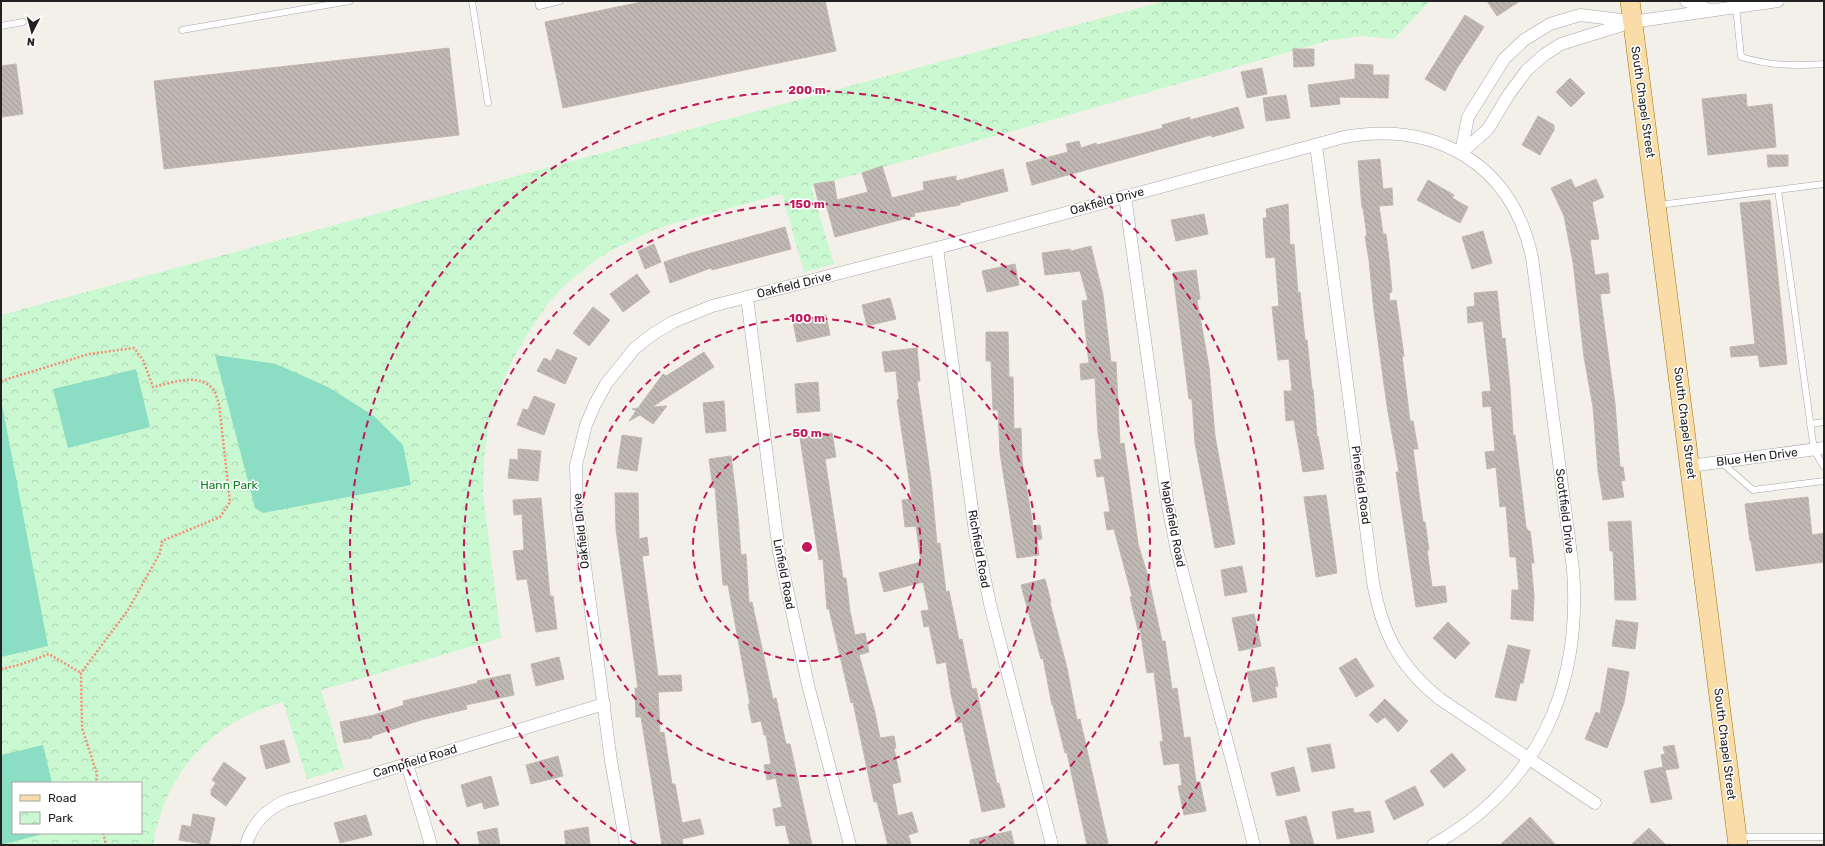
<svg xmlns="http://www.w3.org/2000/svg" width="1825" height="846" viewBox="0 0 1825 846" font-family="Rubik,sans-serif">
  <defs>
    <pattern id="park-crowns" width="20" height="18" patternUnits="userSpaceOnUse"><rect width="20" height="18" fill="#caf8d1"/><path d="M2 6a3 3 0 1 1 6 0M12 15a3 3 0 1 1 6 0" fill="none" stroke="#add4b3"/></pattern>
    <pattern id="building-back-hatch" width="6" height="6" patternUnits="userSpaceOnUse"><rect width="6" height="6" fill="#bfb8b2"/><path d="M-1 5l2 2M0 0l6 6M5-1l2 2" fill="none" stroke="#a49e99"/></pattern>
  </defs>
  <rect width="100%" height="100%" fill="#f2f0e9"/>
  <!-- park -->
  <path fill="url(#park-crowns)" fill-rule="evenodd" d="M1165,1H1430L1394,39L1360,36L1327,41L1020,129L811,187L834,264L804,272L782,194L671,224L647,233L612,250L596,260L566,284L548,303L527,335L514,357L501,386L488,429L484,461L483,494L501,638L321,690L344,768L307,779L283,702C211,722 165,772 153,845H1V315ZM13,783H141V833H13Z"/>
  <!-- pitch -->
  <g fill="#8bddc4">
    <polygon points="215,355 276,364 328,387 374,416 403,445 411,485 263,513 255,508"/>
    <polygon points="136,369 150,427 68,448 53,389"/>
    <polygon points="1,399 48,646 1,657"/>
    <polygon points="43,745 52,783 13,783 13,833 46,833 1,845 1,755"/>
  </g>
  <!-- building -->
  <g fill="url(#building-back-hatch)" stroke="#c3b8ac">
    <polygon points="646,1 825,1 836,51 563,108 545,22"/>
    <polygon points="1487,1 1520,1 1497,16"/>
    <polygon points="1465,15 1484,27 1456,70 1445,91 1425,79"/>
    <polygon points="449,48 459,135 164,169 154,81"/>
    <polygon points="1293,49 1314,49 1314,66 1294,67"/>
    <polygon points="16,64 23,114 1,117 1,66"/>
    <polygon points="1355,64 1373,65 1373,75 1389,75 1388,98 1339,97 1340,104 1311,107 1308,85 1355,79"/>
    <polygon points="1262,68 1267,94 1247,98 1241,72"/>
    <polygon points="1570,78 1585,93 1571,107 1556,92"/>
    <polygon points="1746,94 1747,107 1772,104 1776,147 1708,155 1702,99"/>
    <polygon points="1286,95 1290,118 1266,121 1263,98"/>
    <polygon points="1238,107 1244,128 1212,137 1211,135 1032,185 1026,163 1068,152 1066,144 1079,141 1081,148 1096,143 1097,145 1163,128 1162,125 1190,117 1190,120"/>
    <polygon points="1538,116 1554,125 1554,130 1540,155 1522,145"/>
    <polygon points="1767,155 1788,155 1788,166 1768,167"/>
    <polygon points="1380,159 1383,189 1392,188 1393,205 1379,206 1383,234 1386,234 1389,259 1392,292 1389,293 1390,301 1396,300 1404,356 1402,356 1410,421 1413,421 1418,449 1413,449 1423,522 1425,522 1429,550 1427,550 1432,587 1445,586 1447,602 1416,607 1396,472 1399,472 1387,406 1374,311 1369,260 1365,236 1367,236 1363,208 1362,208 1358,161"/>
    <polygon points="882,166 892,198 924,190 923,182 956,176 956,181 1003,169 1008,191 960,203 960,205 914,213 915,216 835,237 825,200 818,201 814,184 834,181 837,200 868,192 862,173"/>
    <polygon points="1571,179 1575,188 1596,179 1604,197 1592,202 1599,239 1590,240 1595,275 1608,273 1610,293 1600,294 1615,404 1620,467 1623,467 1625,480 1621,481 1624,497 1603,500 1598,471 1593,407 1584,357 1573,262 1564,216 1551,188"/>
    <polygon points="1428,180 1454,195 1452,198 1468,207 1460,223 1417,200"/>
    <polygon points="1770,200 1787,364 1760,367 1758,355 1731,357 1730,347 1755,344 1740,203"/>
    <polygon points="1288,204 1290,245 1294,244 1298,293 1300,292 1305,340 1307,340 1312,389 1313,389 1317,437 1318,436 1324,469 1303,472 1294,420 1286,421 1284,391 1292,391 1289,359 1278,360 1272,307 1279,306 1275,257 1266,258 1263,218 1267,218 1266,209"/>
    <polygon points="1204,214 1208,234 1176,241 1171,220"/>
    <polygon points="785,227 791,249 712,270 711,268 670,283 664,262 691,253"/>
    <polygon points="1483,231 1492,263 1472,269 1462,237"/>
    <polygon points="654,244 661,262 645,269 638,251"/>
    <polygon points="1091,246 1103,295 1111,362 1116,362 1120,444 1124,443 1138,544 1148,576 1162,641 1165,641 1172,689 1177,688 1184,738 1190,737 1196,782 1200,782 1206,811 1184,815 1178,786 1182,785 1179,763 1164,765 1160,742 1163,741 1154,672 1147,673 1140,629 1138,630 1130,597 1132,596 1114,529 1107,530 1104,512 1110,512 1104,476 1097,477 1094,460 1102,459 1098,433 1095,378 1081,380 1080,364 1089,363 1082,301 1088,300 1080,271 1045,275 1042,253 1070,249 1071,251"/>
    <polygon points="1015,264 1019,285 987,292 982,271"/>
    <polygon points="1196,270 1200,299 1197,300 1209,367 1215,436 1235,544 1215,548 1195,443 1192,399 1189,399 1173,273"/>
    <polygon points="637,274 650,292 623,312 610,294"/>
    <polygon points="1497,291 1502,339 1505,338 1510,387 1513,435 1515,435 1526,527 1528,531 1530,531 1534,563 1531,563 1534,596 1533,621 1511,619 1512,590 1519,590 1516,557 1510,557 1506,506 1500,507 1496,467 1487,469 1485,452 1495,451 1491,406 1483,407 1482,392 1491,391 1483,321 1468,323 1467,307 1475,306 1474,293"/>
    <polygon points="890,298 896,319 867,326 862,305"/>
    <polygon points="593,307 610,320 589,346 573,333"/>
    <polygon points="826,315 830,335 797,342 793,322"/>
    <polygon points="986,332 1008,332 1009,377 1013,377 1014,429 1021,428 1022,461 1033,526 1040,525 1042,539 1037,540 1039,555 1017,558 1000,453 998,410 993,410 991,361 986,361"/>
    <polygon points="917,348 920,381 917,381 931,480 937,544 940,543 946,592 949,591 959,640 962,639 972,689 976,688 997,784 999,783 1005,807 982,812 962,722 958,723 951,694 946,662 937,664 929,626 924,627 921,611 929,610 923,582 884,592 879,573 921,562 916,526 905,527 902,500 912,499 897,400 899,399 896,371 885,372 882,352"/>
    <polygon points="557,349 577,358 565,384 537,371 544,358 551,361"/>
    <polygon points="704,352 714,367 652,407 667,406 653,424 640,415 629,421 636,411 632,409 638,408 663,374 666,376"/>
    <polygon points="818,382 820,411 797,413 795,384"/>
    <polygon points="534,396 555,404 544,435 517,425 523,409 528,410"/>
    <polygon points="724,401 726,431 706,433 703,403"/>
    <polygon points="832,433 836,457 825,459 843,578 846,578 850,611 855,635 865,633 869,652 859,655 875,713 880,738 894,736 896,748 894,748 901,782 892,784 898,816 912,812 918,832 908,835 911,843 904,845 888,845 877,802 874,802 853,702 851,703 829,609 827,609 823,559 819,560 800,438"/>
    <polygon points="622,435 642,438 637,471 617,468"/>
    <polygon points="518,449 541,451 538,481 508,478 510,459 518,460"/>
    <polygon points="731,456 737,505 741,555 746,554 749,603 752,602 773,699 776,698 786,744 790,744 812,845 790,845 785,825 776,826 773,809 782,807 776,778 767,780 764,765 771,764 766,735 764,735 761,721 752,723 748,704 750,704 728,585 723,585 715,487 713,488 709,459"/>
    <polygon points="615,493 638,493 639,539 647,537 649,555 642,556 658,676 681,675 682,691 658,692 660,733 664,732 672,784 675,784 682,823 700,819 704,834 682,839 683,845 662,845 641,717 636,717 635,688 638,688 616,529"/>
    <polygon points="1326,495 1337,573 1316,577 1304,497"/>
    <polygon points="1808,497 1812,535 1824,533 1824,562 1756,571 1751,541 1750,541 1745,504"/>
    <polygon points="541,498 550,596 553,596 557,629 536,632 527,579 517,580 513,551 524,550 522,514 514,515 513,500"/>
    <polygon points="1631,521 1636,600 1615,600 1613,551 1610,551 1608,522"/>
    <polygon points="1242,566 1247,592 1225,596 1221,570"/>
    <polygon points="1045,579 1051,602 1050,603 1067,668 1077,720 1080,719 1108,843 1100,845 1087,845 1067,753 1065,753 1053,705 1052,705 1043,658 1041,659 1021,585"/>
    <polygon points="1254,614 1261,646 1239,651 1232,618"/>
    <polygon points="1616,620 1638,623 1635,649 1612,646"/>
    <polygon points="1448,622 1470,643 1455,659 1433,638"/>
    <polygon points="1508,645 1530,650 1523,683 1520,683 1516,701 1495,697"/>
    <polygon points="559,657 564,679 536,686 531,664"/>
    <polygon points="1356,658 1374,686 1356,697 1339,668"/>
    <polygon points="1274,667 1278,686 1275,687 1277,697 1253,702 1247,672"/>
    <polygon points="1608,668 1629,672 1624,703 1607,748 1585,739 1596,712 1600,714"/>
    <polygon points="510,674 514,695 466,705 467,709 421,720 372,736 372,738 344,743 340,722 374,715 404,705 403,701 478,683 477,681"/>
    <polygon points="1385,699 1408,721 1398,732 1385,717 1377,723 1369,715"/>
    <polygon points="284,740 290,762 266,769 260,746"/>
    <polygon points="1330,744 1335,768 1312,772 1307,748"/>
    <polygon points="1674,745 1679,768 1665,770 1672,799 1651,803 1644,771 1663,767 1661,755 1665,754 1663,747"/>
    <polygon points="1452,753 1466,770 1444,788 1430,771"/>
    <polygon points="558,756 563,776 531,784 526,765"/>
    <polygon points="224,762 246,778 226,806 211,795 211,790 216,783 212,780"/>
    <polygon points="1294,767 1300,791 1277,796 1271,773"/>
    <polygon points="491,776 499,805 484,809 482,802 467,807 461,785"/>
    <polygon points="1415,786 1424,805 1394,820 1385,801"/>
    <polygon points="1353,808 1354,813 1370,811 1374,832 1337,839 1332,812"/>
    <polygon points="193,814 215,818 209,845 179,840 182,825 191,827"/>
    <polygon points="366,815 372,835 340,843 334,823"/>
    <polygon points="1306,816 1314,845 1291,845 1285,821"/>
    <polygon points="1530,817 1556,845 1500,845"/>
    <polygon points="588,827 590,845 566,845 564,831"/>
    <polygon points="497,828 500,845 480,845 477,832"/>
    <polygon points="1649,828 1666,845 1631,845"/>
    <polygon points="1011,831 1014,845 970,845 970,840"/>
  </g>
  <g fill="none" stroke-linecap="round" stroke-linejoin="round">
    <!-- service casing -->
    <g stroke="#a6a6a6" stroke-width="7">
      <g id="service">
        <polyline points="472,1 488,103"/>
        <polyline points="538,1 539,6 560,1"/>
        <path d="M1736,7L1741,57C1771,66 1794,66 1824,64"/>
        <polyline points="1,26 23,22"/>
        <polyline points="182,30 350,1"/>
        <polyline points="1778,190 1814,450 1824,467"/>
        <polyline points="1659,205 1824,184"/>
        <polyline points="1810,424 1824,422"/>
        <polyline points="1721,462 1753,490 1824,481"/>
        <polyline points="1739,837 1824,837"/>
      </g>
    </g>
    <!-- minor casing -->
    <g stroke="#a6a6a6" stroke-width="13">
      <g id="minor">
        <polyline points="1686,1 1710,10"/>
        <path d="M1316,145L1373,582C1382,633 1399,666 1440,699L1595,803"/>
        <polyline points="1461,153 1488,129 1509,94 1527,70 1544,55 1561,44 1632,22 1778,1"/>
        <polyline points="1461,153 1468,117 1504,59 1524,40 1550,24 1580,15 1629,21"/>
        <polyline points="1125,196 1168,506 1177,551 1254,845"/>
        <polyline points="937,248 975,532 990,604 1052,845"/>
        <polyline points="747,297 779,552 808,685 850,845"/>
        <polyline points="1690,466 1824,448"/>
        <polyline points="407,764 431,845"/>
        <path d="M246,845C252,824 266,810 285,801L604,704"/>
        <path d="M626,845L611,761L584,559L577,509L576,465L586,425L595,404L606,384L634,349L653,334L673,322L712,306L937,248L1344,137C1436,121 1511,163 1532,257L1573,569C1582,687 1539,785 1433,845"/>
      </g>
    </g>
    <!-- primary casing -->
    <g stroke="#9a7506" stroke-width="20">
      <polyline id="primary" points="1630,1 1738,845"/>
    </g>
    <!-- path -->
    <g stroke="#f58e77" stroke-width="2.5" stroke-dasharray="2 2" stroke-linecap="butt">
      <path d="M1,381L89,354L134,348L143,360L153,387C172,383 198,372 213,389C216,393 217,399 219,404L230,502L220,517L162,541L160,553L128,610L81,673L82,728L97,774L96,783"/>
      <polyline points="1,669 19,665 49,654 81,673"/>
      <polyline points="103,833 106,845"/>
    </g>
    <!-- service -->
    <use href="#service" stroke="#fff" stroke-width="6"/>
    <!-- minor -->
    <use href="#minor" stroke="#fff" stroke-width="12"/>
    <!-- primary -->
    <use href="#primary" stroke="#f9dca7" stroke-width="19"/>
  </g>
  <!-- distance rings -->
  <g fill="none" stroke="#c2185b" stroke-width="2" stroke-dasharray="7 5">
    <circle cx="807" cy="547" r="114"/>
    <circle cx="807" cy="547" r="229"/>
    <path d="M636 844A343 343 0 1 1 978 844"/>
    <path d="M459 844A457 457 0 1 1 1155 844"/>
  </g>
  <g text-anchor="middle" dominant-baseline="central" stroke-width="3" stroke-linejoin="round" paint-order="stroke">
    <!-- street labels -->
    <g font-size="12" fill="#222" stroke="#fff">
      <text transform="translate(1643 102) rotate(82)">South Chapel Street</text>
      <text transform="translate(1107 201) rotate(-15)">Oakfield Drive</text>
      <text transform="translate(794 285) rotate(-14)">Oakfield Drive</text>
      <text transform="translate(1685 423) rotate(83)">South Chapel Street</text>
      <text transform="translate(1757 457) rotate(-7)">Blue Hen Drive</text>
      <text transform="translate(1361 485) rotate(82)">Pinefield Road</text>
      <text transform="translate(1565 511) rotate(83)">Scottfield Drive</text>
      <text transform="translate(1173 524) rotate(79)">Maplefield Road</text>
      <text transform="translate(581 531) rotate(-96)">Oakfield Drive</text>
      <text transform="translate(979 549) rotate(80)">Richfield Road</text>
      <text transform="translate(784 574) rotate(79)">Linfield Road</text>
      <text transform="translate(1725 744) rotate(83)">South Chapel Street</text>
      <text transform="translate(415 761) rotate(-17)">Campfield Road</text>
    </g>
    <!-- park labels -->
    <g font-size="12" fill="#108023" stroke="#fff">
      <text x="229" y="485">Hann Park</text>
    </g>
  </g>
  <circle cx="807" cy="547" r="6" fill="#c2185b" stroke="#fff" stroke-width="2"/>
  <g font-size="12" text-anchor="middle" font-weight="bold" fill="#c2185b" stroke="#fff" stroke-width="3" stroke-linejoin="round" paint-order="stroke">
    <text x="807" y="94">200 m</text>
    <text x="807" y="208">150 m</text>
    <text x="807" y="322">100 m</text>
    <text x="807" y="437">50 m</text>
  </g>
  <!-- border -->
  <rect width="1825" height="846" fill="none" stroke="#222222" stroke-width="4"/>
  <!-- legend -->
  <rect x="12" y="782" width="130" height="52" fill="#ffffff" stroke="#a7a7a7"/>
  <rect x="20" y="795" width="20" height="6" fill="#f9dca7" stroke="#a7a7a7"/>
  <text x="48" y="802" font-size="12" fill="#222222">Road</text>
  <rect x="20" y="812" width="20" height="12" fill="url(#park-crowns)" stroke="#a7a7a7"/>
  <text x="48" y="822" font-size="12" fill="#222222">Park</text>
  <!-- north arrow -->
  <g transform="translate(32 32) rotate(186)" stroke="#ffffff" stroke-width="3" paint-order="stroke">
  <path d="M0-3L7 15L0 10L-7 15Z" fill="#222222"/>
  <text y="-6" font-size="11" font-weight="bold" text-anchor="middle" fill="#222222">N</text>
  </g>
</svg>
